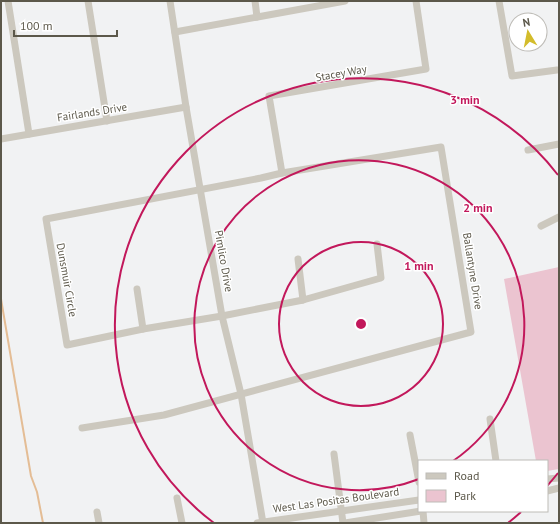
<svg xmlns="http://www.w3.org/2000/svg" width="560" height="524" viewBox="0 0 560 524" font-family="'PT Sans',sans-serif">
  <rect width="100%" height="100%" fill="#f1f2f3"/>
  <!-- green -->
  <polygon fill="#ebc4d0" points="559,267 559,469 547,471 547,461 536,461 504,279"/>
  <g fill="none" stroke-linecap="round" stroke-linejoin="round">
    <!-- stream -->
    <polyline stroke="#e4bd95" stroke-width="2" points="1,299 31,476 37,492 43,523"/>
    <!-- minor -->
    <g stroke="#ccc8be" stroke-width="7">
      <polyline points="8,1 29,134"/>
      <polyline points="88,1 107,121"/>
      <polyline points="170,1 186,107 222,316 241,394 263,523"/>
      <polyline points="255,1 257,17"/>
      <polyline points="499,1 512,76 557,70"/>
      <polyline points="175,32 345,1"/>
      <polyline points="1,139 186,107"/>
      <polyline points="528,150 559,144"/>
      <polyline points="282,173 269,96 426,69 416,1"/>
      <polyline points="541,226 559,217"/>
      <polyline points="298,259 303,300"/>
      <polyline points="137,289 143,329"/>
      <polyline points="490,419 496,461"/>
      <polyline points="82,428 164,415 471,332 441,147 282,173 261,178 46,219 67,345 143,329 222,316 303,300 381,278 377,244"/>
      <polyline points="410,435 419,482"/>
      <polyline points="334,454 343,523"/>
      <polyline points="547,479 559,478"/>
      <polyline points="547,491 559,488"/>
      <polyline points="177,498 182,523"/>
      <polyline points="423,511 424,523"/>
      <polyline points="97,512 99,523"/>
      <polyline points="257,523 419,500"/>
      <polyline points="345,523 421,511"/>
    </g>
  </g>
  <!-- distance rings -->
  <g fill="none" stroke="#c2185b" stroke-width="2">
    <circle cx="361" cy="324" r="82"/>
    <path d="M419 479A165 165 0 1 1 453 461"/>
    <path d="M558 473A247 247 0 0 1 547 486M521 512A247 247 0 0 1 508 523M214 523A247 247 0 1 1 558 175"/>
  </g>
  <g text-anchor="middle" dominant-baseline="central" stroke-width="3" stroke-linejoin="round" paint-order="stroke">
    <!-- street labels -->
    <g font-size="11" fill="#5c584a" stroke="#fff">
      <text transform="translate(341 73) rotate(-10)">Stacey Way</text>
      <text transform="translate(92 112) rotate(-9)">Fairlands Drive</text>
      <text transform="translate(224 261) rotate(80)">Pimlico Drive</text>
      <text transform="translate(473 271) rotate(81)">Ballantyne Drive</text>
      <text transform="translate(67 280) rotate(80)">Dunsmuir Circle</text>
      <text transform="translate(336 500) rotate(-8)">West Las Positas Boulevard</text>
    </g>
  </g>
  <circle cx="361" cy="324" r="6" fill="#c2185b" stroke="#fff" stroke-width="2"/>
  <g font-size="12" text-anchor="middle" font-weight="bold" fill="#c2185b" stroke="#fff" stroke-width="3" stroke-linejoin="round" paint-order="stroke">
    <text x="465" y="104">3 min</text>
    <text x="478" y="212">2 min</text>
    <text x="419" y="270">1 min</text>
  </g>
  <!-- border -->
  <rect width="560" height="524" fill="none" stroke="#5c584a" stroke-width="4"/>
  <!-- legend -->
  <rect x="418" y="460" width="130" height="52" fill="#ffffff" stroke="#bebcb7"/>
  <rect x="426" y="473" width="20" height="6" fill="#ccc8be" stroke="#bebcb7"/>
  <text x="454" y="480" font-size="12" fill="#5c584a">Road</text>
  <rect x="426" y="490" width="20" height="12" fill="#ebc4d0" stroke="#bebcb7"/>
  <text x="454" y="500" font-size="12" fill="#5c584a">Park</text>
  <!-- north arrow -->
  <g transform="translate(528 32) rotate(350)"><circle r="19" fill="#ffffff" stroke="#bebcb7"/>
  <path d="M0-3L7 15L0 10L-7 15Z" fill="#d3bc2b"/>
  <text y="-6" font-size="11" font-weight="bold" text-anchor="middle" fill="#5c584a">N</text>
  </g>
  <!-- scale -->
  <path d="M14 30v6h103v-6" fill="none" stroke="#5c584a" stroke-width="2"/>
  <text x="20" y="30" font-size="12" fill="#5c584a" stroke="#ffffff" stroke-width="3" paint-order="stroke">100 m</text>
</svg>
